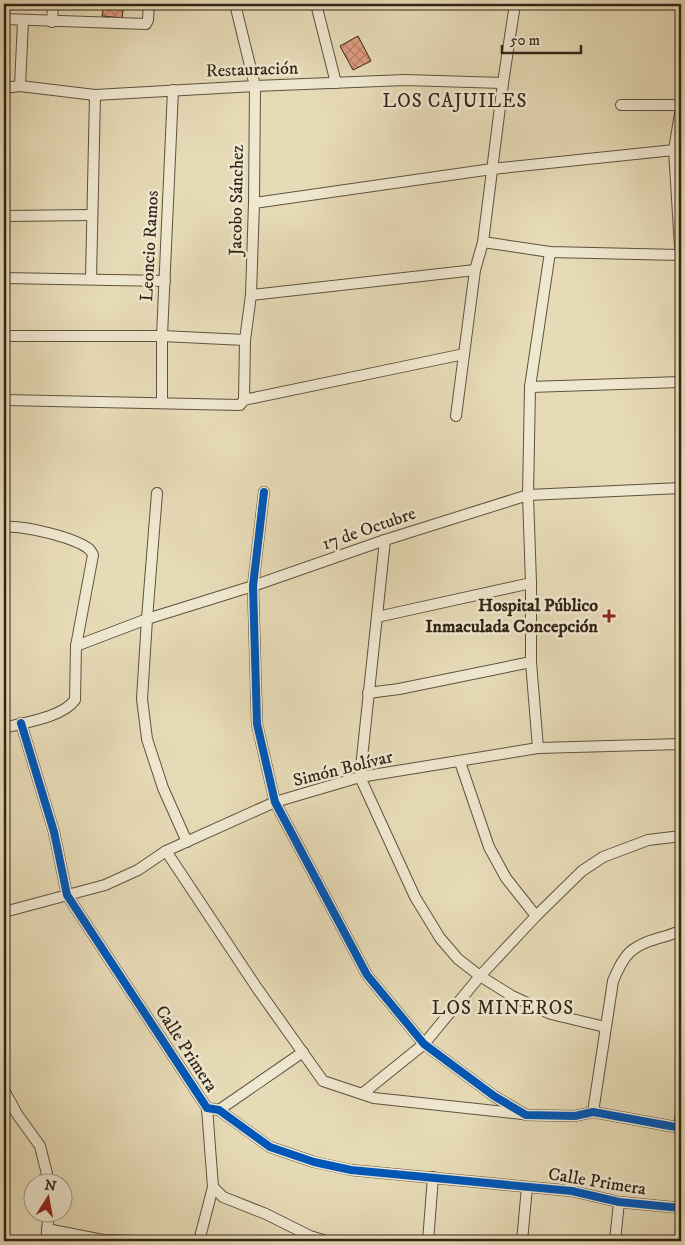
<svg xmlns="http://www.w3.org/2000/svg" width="685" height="1245" viewBox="0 0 685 1245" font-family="'IM FELL DW Pica',serif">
  <defs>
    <pattern id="building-cross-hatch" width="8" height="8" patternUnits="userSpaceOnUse" patternTransform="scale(1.25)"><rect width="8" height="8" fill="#e19d82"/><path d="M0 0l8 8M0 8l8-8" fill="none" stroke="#b78069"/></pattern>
  </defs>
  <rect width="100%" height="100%" fill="#e7dbb7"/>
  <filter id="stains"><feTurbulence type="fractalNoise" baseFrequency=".004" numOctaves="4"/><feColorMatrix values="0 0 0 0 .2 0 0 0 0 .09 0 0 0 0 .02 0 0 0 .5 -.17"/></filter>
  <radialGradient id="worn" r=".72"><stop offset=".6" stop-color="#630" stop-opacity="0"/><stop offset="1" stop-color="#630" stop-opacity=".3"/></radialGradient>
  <!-- building -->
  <g fill="url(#building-cross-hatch)" stroke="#322417">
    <polygon points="104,4 124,4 122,18 102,16"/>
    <polygon points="358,36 371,61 353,70 340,46"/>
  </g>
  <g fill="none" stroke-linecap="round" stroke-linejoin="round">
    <!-- minor casing -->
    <g stroke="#5f523f" stroke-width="12">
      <g id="minor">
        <polyline points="235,4 255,86 254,203 251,295 245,340 244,400"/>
        <polyline points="316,4 336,83"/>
        <polyline points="4,19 146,24 148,20 149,4"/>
        <polyline points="52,22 53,4"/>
        <polyline points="20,86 23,21"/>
        <polyline points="4,88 20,86 95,95 255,86 405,80 503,83"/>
        <polyline points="621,105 681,105"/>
        <polyline points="681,107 674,150 681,263"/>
        <polyline points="254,203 492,169 674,150"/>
        <polyline points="4,216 92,215"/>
        <polyline points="483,242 550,252 680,255"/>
        <polyline points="4,278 165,281"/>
        <polyline points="91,279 95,95"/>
        <polyline points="251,295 475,270"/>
        <polyline points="4,336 162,336 245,340"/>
        <polyline points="530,387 681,382"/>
        <polyline points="4,400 240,405 244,400 464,354"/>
        <polyline points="162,403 162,336 173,90"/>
        <polyline points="456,416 475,270 483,242 503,83 515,4"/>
        <polyline points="264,492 253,586 257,724 275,802 367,975 424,1044 494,1096 526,1115 575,1116 593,1112 681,1128"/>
        <polyline points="157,493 147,619 142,699 147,739 163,788 187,842"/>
        <path d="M4,527C22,525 74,537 89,549C90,550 93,554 93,555L76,646L75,700C61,718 25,722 4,728"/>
        <polyline points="385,540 360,777 415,897 440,938 458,959 480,976 512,996 551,1014 605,1027"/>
        <polyline points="377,617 531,583"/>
        <polyline points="76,646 147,619 253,586 385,540 528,495 681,488"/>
        <polyline points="368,693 399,689 531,662"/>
        <polyline points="21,723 54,832 67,895 207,1108 219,1110 270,1147 314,1162 351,1170 572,1191 619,1202 681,1208"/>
        <polyline points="538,748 531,662 531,583 528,495 530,387 550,252"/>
        <polyline points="460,762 489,847 506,878 536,916"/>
        <polyline points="166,851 257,988 323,1081 374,1098 523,1114"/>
        <polyline points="4,912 105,885 138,870 166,851 275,802 360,777 538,748 681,744"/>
        <polyline points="4,1090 17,1114 40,1146 49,1182"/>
        <polyline points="362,1094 424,1044 480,976 536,916 582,871 603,857 648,840 681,836"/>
        <polyline points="207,1108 213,1187 223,1197 266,1214 310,1236 326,1241"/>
        <polyline points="219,1110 303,1052"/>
        <path d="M593,1112L613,981C624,954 631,946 659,938C667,936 674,934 681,930"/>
        <polyline points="679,1128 681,1113"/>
        <polyline points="4,1189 4,1197"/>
        <polyline points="47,1229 103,1240 137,1241"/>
        <polyline points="46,1241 49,1212"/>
        <polyline points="199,1241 213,1187"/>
        <polyline points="428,1241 433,1177"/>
        <polyline points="522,1241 527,1187"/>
        <polyline points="615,1241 619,1202"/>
      </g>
    </g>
    <!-- minor -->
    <use href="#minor" stroke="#efe8d0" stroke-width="10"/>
    <!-- cycleway casing -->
    <g stroke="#efe8d0" stroke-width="11">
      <g id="cycleway">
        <polyline points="264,492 253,586 257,724 275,802 367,975 424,1044 494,1096 526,1115 575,1116 593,1112 681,1128"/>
        <polyline points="21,723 54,832 67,895 207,1108 219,1110 270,1147 314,1162 351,1170 572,1191 619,1202 681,1208"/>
      </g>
    </g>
    <!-- cycleway -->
    <use href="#cycleway" stroke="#0057b8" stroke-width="8"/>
  </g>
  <!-- markers -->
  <path fill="#8f2418" stroke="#efe8d0" stroke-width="2" d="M606.5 608.5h5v5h5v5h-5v5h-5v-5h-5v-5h5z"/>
  <g text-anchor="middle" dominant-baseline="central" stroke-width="5" stroke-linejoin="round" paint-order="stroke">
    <!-- street labels -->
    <g font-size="18" fill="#322417" stroke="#efe8d0">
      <text transform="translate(252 70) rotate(-2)">Restauración</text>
      <text transform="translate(237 200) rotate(-89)">Jacobo Sánchez</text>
      <text transform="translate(150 246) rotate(-87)">Leoncio Ramos</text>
      <text transform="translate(369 529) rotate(-19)">17 de Octubre</text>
      <text transform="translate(343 769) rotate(-14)">Simón Bolívar</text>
      <text transform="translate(186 1049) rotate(57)">Calle Primera</text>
      <text transform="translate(597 1182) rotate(9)">Calle Primera</text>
    </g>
    <!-- poi labels -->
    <g font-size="18" font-weight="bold" fill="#322417" stroke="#efe8d0" text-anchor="end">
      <text x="598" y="606">Hospital Público<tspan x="598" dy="21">Inmaculada Concepción</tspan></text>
    </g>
    <!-- neighbourhood labels -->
    <g font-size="19" letter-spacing="1" fill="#322417" stroke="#efe8d0">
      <text x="455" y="101">LOS CAJUILES</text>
      <text x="503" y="1008">LOS MINEROS</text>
    </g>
  </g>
  <!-- margin -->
  <rect width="685" height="1245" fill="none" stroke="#e7dbb7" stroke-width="20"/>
  <rect x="5" y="5" width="675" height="1235" fill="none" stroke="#322417" stroke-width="2.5"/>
  <rect x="10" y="10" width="665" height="1225" fill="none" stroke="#322417"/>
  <!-- north arrow -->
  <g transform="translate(48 1198) rotate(11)"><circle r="24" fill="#efe8d0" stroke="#a39a86"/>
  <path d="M0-4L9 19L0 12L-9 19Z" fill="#8f2418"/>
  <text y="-8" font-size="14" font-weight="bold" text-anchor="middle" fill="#322417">N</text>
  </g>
  <!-- scale -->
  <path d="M502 45v8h79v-8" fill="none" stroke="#322417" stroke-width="2.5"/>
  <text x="510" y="45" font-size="15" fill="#322417" stroke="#efe8d0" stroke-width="4" paint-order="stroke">50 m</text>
  <rect width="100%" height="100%" filter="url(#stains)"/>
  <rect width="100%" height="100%" fill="url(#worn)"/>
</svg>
